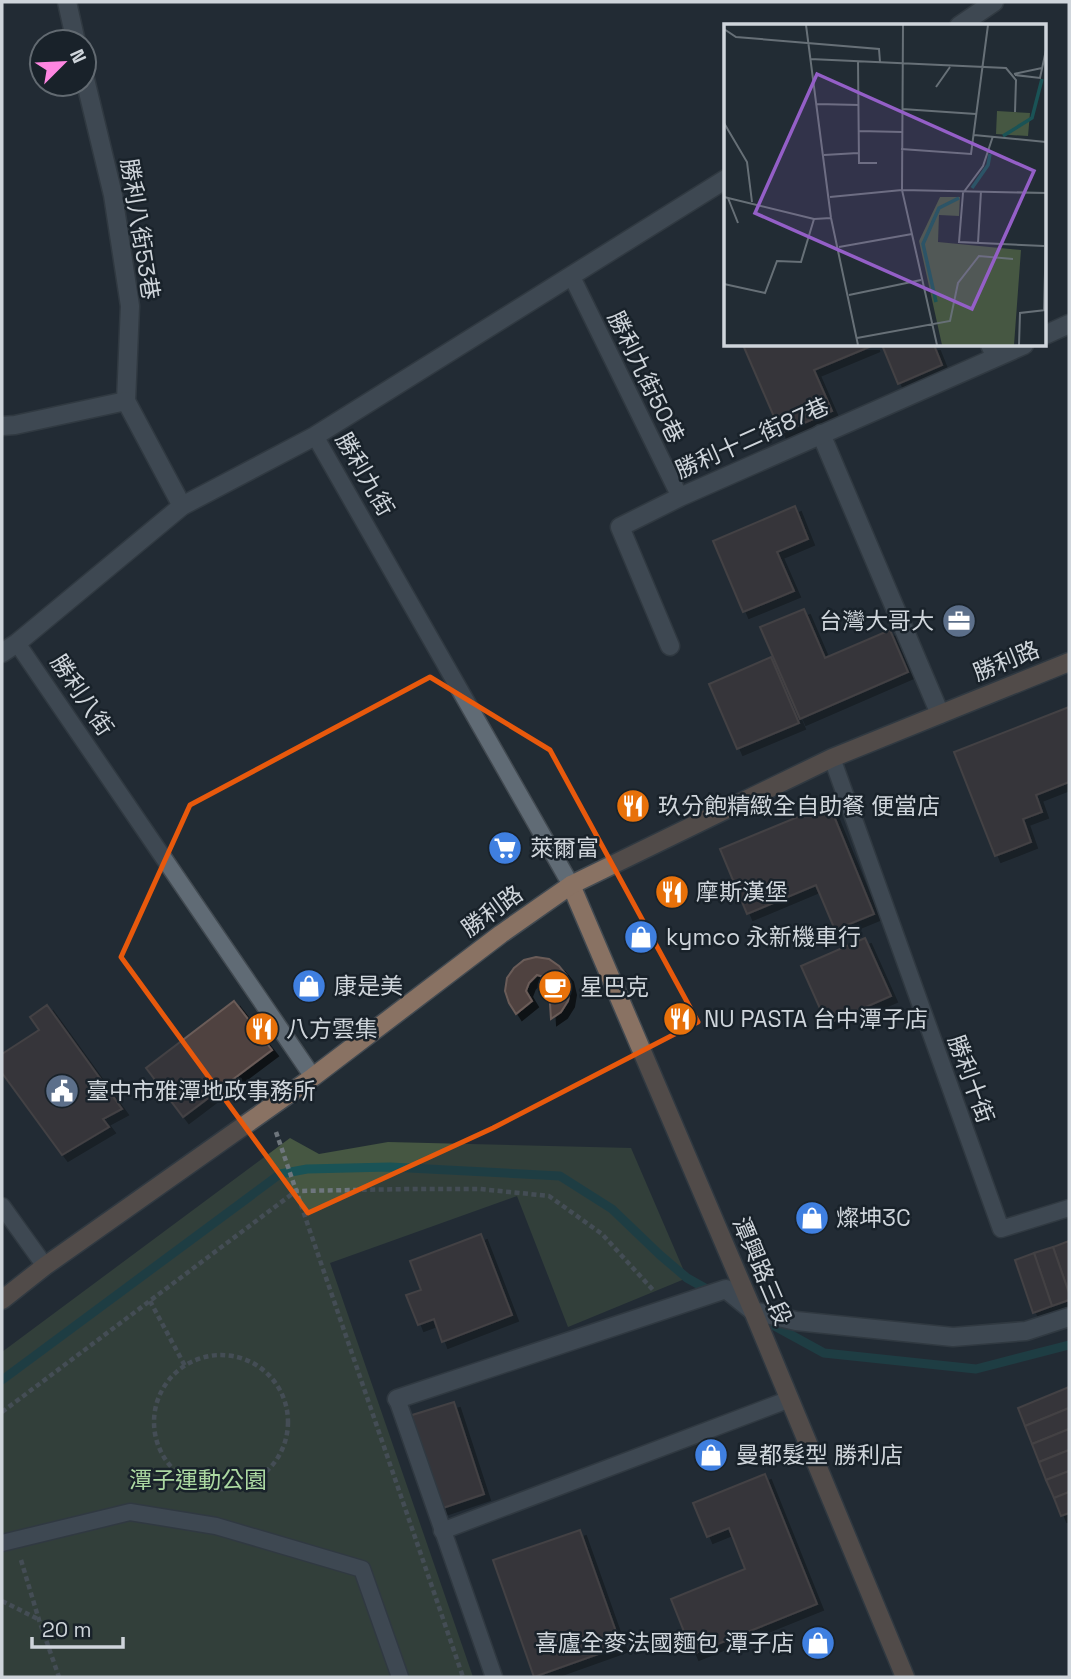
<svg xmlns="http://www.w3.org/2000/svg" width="1071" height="1679" viewBox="0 0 1071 1679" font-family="'Space Grotesk','Noto Sans TC',sans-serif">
  <defs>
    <filter id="shadow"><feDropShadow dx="6" dy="6" stdDeviation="0" flood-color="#0009"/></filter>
  </defs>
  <rect width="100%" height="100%" fill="#222c34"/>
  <!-- green -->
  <polygon fill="#465742" points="290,1138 319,1154 388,1142 631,1148 687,1278 568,1327 517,1196 330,1263 473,1677 2,1677 2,1352"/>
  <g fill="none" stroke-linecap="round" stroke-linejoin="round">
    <!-- stream -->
    <g stroke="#1a5356" stroke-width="9">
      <polyline points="762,1319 824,1353 976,1369 1069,1345"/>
      <polyline points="2,1380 280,1174 307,1169 390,1167 560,1176 612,1209 660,1255 687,1278 712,1292"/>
    </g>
  </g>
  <!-- building -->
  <g fill="#50423f" stroke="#6b5c58" stroke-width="2" filter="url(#shadow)">
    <polygon points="743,345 874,345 814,370 832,411 781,433"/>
    <polygon points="882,345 934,345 942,365 898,384"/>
    <polygon points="795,506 808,539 777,552 794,591 743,612 713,541"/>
    <polygon points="804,609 825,658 890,630 908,672 800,719 760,627"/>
    <polygon points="771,657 799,723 737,749 709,684"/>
    <polygon points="1069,707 1069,782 1036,795 1042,812 1023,819 1031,842 995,856 954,752"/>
    <polygon points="829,804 874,914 835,930 816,885 747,914 720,849"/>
    <polygon points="865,938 891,996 827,1024 801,966"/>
    <polygon points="536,957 549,959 559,966 567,976 570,989 568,1001 561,1012 551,1019 550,1004 553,989 547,978 537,975 529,983 526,991 532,1001 516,1014 509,1003 505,991 507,978 514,968 524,960"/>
    <polygon points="234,1001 272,1050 183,1117 146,1068"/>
    <polygon points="47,1005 122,1109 103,1119 109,1127 62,1155 2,1073 2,1054 39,1030 30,1017"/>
    <polygon points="481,1234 512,1315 442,1342 434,1319 418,1325 406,1295 421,1290 410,1261"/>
    <polygon points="1069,1241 1069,1293 1053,1247"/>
    <polygon points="1053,1247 1069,1293 1069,1300 1052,1306 1034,1253"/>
    <polygon points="1034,1253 1052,1306 1033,1313 1015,1260"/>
    <polygon points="1069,1387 1069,1408 1025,1426 1018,1408"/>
    <polygon points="454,1402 484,1494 440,1509 409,1416"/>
    <polygon points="1069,1408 1069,1429 1032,1444 1025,1426"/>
    <polygon points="1069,1429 1069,1450 1039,1462 1032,1444"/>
    <polygon points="1069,1450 1069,1471 1046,1480 1039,1462"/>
    <polygon points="1069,1471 1069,1492 1054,1498 1046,1480"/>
    <polygon points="765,1474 817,1604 693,1654 671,1599 745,1569 729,1528 707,1537 693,1503"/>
    <polygon points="1069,1492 1069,1513 1061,1516 1054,1498"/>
    <polygon points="580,1530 621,1646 534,1677 493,1560"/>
  </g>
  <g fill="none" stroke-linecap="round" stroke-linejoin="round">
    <!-- lane casing -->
    <g stroke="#424a51" stroke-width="19">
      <g id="lane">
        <polyline points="572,277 680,497"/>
        <polyline points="989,345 995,358"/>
        <polyline points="315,436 571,885"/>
        <polyline points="17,643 313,1077"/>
        <polyline points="832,758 1001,1229 1069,1208"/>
        <polyline points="2,1206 45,1266"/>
        <polyline points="397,1399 494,1677"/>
        <polyline points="442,1531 790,1399"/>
        <polyline points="2,1543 130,1512 216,1526 362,1569 400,1677"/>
      </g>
    </g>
    <!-- street casing -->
    <g stroke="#424a51" stroke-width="21">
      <g id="street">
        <polyline points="67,2 76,42"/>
        <polyline points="959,26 994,2"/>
        <polyline points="84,75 113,195 130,306 126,401 182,506"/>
        <polyline points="1045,335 1069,324"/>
        <polyline points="2,426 15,425 126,401"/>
        <polyline points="821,434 940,714"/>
        <polyline points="670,646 620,527 680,497 1024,345"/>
        <polyline points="2,653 17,643 182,506 315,436 726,179"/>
        <polyline points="397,1399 726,1289 753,1311 796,1321 953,1337 1026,1331 1069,1317"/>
      </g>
    </g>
    <!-- secondary casing -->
    <g stroke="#424a51" stroke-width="21">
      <g id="secondary">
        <polyline points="571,885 753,1311 905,1677"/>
        <polyline points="2,1300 45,1266 313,1077 501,934 571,885 832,758 1069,662"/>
      </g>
    </g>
    <!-- path -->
    <g stroke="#6e767d" stroke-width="4.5" stroke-dasharray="5 3.5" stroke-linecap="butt">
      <polyline points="276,1132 463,1677"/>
      <polyline points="150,1301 185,1366"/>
      <circle cx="221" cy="1422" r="67"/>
      <polyline points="2,1412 296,1191 409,1189 480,1189 549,1196 602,1234 653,1290"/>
      <polyline points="21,1560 39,1620 59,1677"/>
      <polyline points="2,1601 38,1619"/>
    </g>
    <!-- lane -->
    <use href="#lane" stroke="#606b75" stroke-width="16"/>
    <!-- street -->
    <use href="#street" stroke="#606b75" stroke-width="18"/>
    <!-- secondary -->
    <use href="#secondary" stroke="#897263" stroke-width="18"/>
  </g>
  <!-- marked area -->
  <path d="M0 0H1071V1679H0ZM430,677L550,750L698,1022L493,1128L308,1213L121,957L190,805Z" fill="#222c34" fill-opacity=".55" fill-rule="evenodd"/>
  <path fill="none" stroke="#e8590c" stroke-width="5" stroke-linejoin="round" d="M430,677L550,750L698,1022L493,1128L308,1213L121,957L190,805Z"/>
  <!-- icons -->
  <defs>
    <g id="office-disc" transform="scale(1.75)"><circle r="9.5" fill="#5c6f8a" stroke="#19222a"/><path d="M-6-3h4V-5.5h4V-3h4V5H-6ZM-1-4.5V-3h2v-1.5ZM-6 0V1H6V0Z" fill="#fff"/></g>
    <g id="restaurant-disc" transform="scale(1.75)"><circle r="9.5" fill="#e8710a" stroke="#19222a"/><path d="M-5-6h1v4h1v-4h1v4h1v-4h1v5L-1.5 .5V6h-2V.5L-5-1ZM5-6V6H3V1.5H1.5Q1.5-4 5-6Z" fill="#fff"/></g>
    <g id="supermarket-disc" transform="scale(1.75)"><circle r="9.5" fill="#3f7fe0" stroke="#19222a"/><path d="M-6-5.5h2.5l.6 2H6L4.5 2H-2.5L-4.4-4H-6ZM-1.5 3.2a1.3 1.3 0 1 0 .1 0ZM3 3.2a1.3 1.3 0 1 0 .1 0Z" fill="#fff"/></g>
    <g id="shop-disc" transform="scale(1.75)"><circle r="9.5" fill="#3f7fe0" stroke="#19222a"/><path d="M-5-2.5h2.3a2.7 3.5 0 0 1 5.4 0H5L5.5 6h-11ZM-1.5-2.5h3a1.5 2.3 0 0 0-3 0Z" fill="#fff"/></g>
    <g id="cafe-disc" transform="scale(1.75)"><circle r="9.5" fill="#e8710a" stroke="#19222a"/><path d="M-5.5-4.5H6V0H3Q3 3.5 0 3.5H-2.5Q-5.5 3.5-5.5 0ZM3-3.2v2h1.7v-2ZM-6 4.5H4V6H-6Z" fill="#fff"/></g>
    <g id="civic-disc" transform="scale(1.75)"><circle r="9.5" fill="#5c6f8a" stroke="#19222a"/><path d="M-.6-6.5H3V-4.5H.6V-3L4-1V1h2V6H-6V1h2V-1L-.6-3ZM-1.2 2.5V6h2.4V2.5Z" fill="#fff"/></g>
  </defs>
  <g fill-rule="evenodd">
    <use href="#office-disc" x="959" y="621"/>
    <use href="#restaurant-disc" x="633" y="806"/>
    <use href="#supermarket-disc" x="505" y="848"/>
    <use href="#restaurant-disc" x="672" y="892"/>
    <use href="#shop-disc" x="641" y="937"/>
    <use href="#shop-disc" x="309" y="986"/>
    <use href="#cafe-disc" x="555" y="987"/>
    <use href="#restaurant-disc" x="680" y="1019"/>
    <use href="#restaurant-disc" x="262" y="1029"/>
    <use href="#civic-disc" x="62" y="1091"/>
    <use href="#shop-disc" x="812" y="1218"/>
    <use href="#shop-disc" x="711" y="1455"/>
    <use href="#shop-disc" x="818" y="1643"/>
  </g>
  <g text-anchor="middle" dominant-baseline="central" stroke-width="5" stroke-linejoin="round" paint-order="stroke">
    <!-- street labels -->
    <g font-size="23" fill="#cfd5db" stroke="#19222a">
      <text transform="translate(140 229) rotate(81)">勝利八街53巷</text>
      <text transform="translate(646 377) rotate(64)">勝利九街50巷</text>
      <text transform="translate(752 438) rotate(-24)">勝利十二街87巷</text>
      <text transform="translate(365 474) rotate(60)">勝利九街</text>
      <text transform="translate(1006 661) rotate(-22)">勝利路</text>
      <text transform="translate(82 695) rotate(56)">勝利八街</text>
      <text transform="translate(492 911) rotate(-36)">勝利路</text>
      <text transform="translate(971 1079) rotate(70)">勝利十街</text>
      <text transform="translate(762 1271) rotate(67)">潭興路三段</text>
    </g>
    <!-- poi labels -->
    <g font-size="23" fill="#cfd5db" stroke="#19222a" text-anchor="start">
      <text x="934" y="621" text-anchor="end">台灣大哥大</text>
      <text x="658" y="806">玖分飽精緻全自助餐 便當店</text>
      <text x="530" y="848">萊爾富</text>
      <text x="696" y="892">摩斯漢堡</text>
      <text x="666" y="937">kymco 永新機車行</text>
      <text x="334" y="986">康是美</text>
      <text x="580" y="987">星巴克</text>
      <text x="704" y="1019">NU PASTA 台中潭子店</text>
      <text x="286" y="1029">八方雲集</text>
      <text x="86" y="1091">臺中市雅潭地政事務所</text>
      <text x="836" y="1218">燦坤3C</text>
      <text x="736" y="1455">曼都髮型 勝利店</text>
      <text x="794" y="1643" text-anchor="end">喜廬全麥法國麵包 潭子店</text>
    </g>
    <!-- park labels -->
    <g font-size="23" fill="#abd8a1" stroke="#19222a">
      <text x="198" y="1480">潭子運動公園</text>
    </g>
  </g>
  <!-- overview -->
  <g transform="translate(724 24)">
    <rect width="322" height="322" fill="#222c34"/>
    <path d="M273,87L306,89L304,112L272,110ZM216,173H236L235,192L215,191L214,218L297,226L290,321H218L195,217Z" fill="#465742"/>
    <path fill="none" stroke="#1a5356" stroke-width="3.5" d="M279,112L308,94L318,55M248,164L264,141L266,130M212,278L199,220L215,184L235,174"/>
    <path fill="none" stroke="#677077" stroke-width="2" d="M82,1L107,194L134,321M179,1L178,166L213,321M0,5L12,13L155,25L156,38M86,35L282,44L292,56L291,88M134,37L135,139H153M290,50L318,44M291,51L316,54L322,26M212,63L226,43M93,80L135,81M178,85L252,90M0,99L23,138L28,178M135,107L178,108M250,111L322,118M269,112L259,142L239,169L235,218L320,222M177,125L247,130L264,1M100,131L134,129M0,173L90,195L107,194M106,173L178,166L322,169M4,174L14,199M254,219L257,167M115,223L188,210M0,260L41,269L53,237L77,238L90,195M125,271L197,256M320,286L322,212M133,314L226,297L234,259L255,232L289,235M295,321L296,289L322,286"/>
    <path fill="#945fc7" fill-opacity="0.15" stroke="#945fc7" stroke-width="3.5" d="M93,50L310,147L248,285L31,189Z"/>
    <rect width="322" height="322" fill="none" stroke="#cfd5db" stroke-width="3.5"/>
  </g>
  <!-- border -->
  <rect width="1071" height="1679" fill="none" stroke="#cfd5db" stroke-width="7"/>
  <!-- north arrow -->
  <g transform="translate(63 63) rotate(66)"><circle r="33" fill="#19222a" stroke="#626a71" stroke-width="2"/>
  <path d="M0-5L12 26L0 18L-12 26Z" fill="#fe86e1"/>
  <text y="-10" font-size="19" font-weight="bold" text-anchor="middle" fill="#cfd5db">N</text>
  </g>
  <!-- scale -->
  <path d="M32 1637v10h91v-10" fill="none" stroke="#cfd5db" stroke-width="3.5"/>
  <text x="42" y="1637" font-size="21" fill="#cfd5db" stroke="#19222a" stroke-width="5" paint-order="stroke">20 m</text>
</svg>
